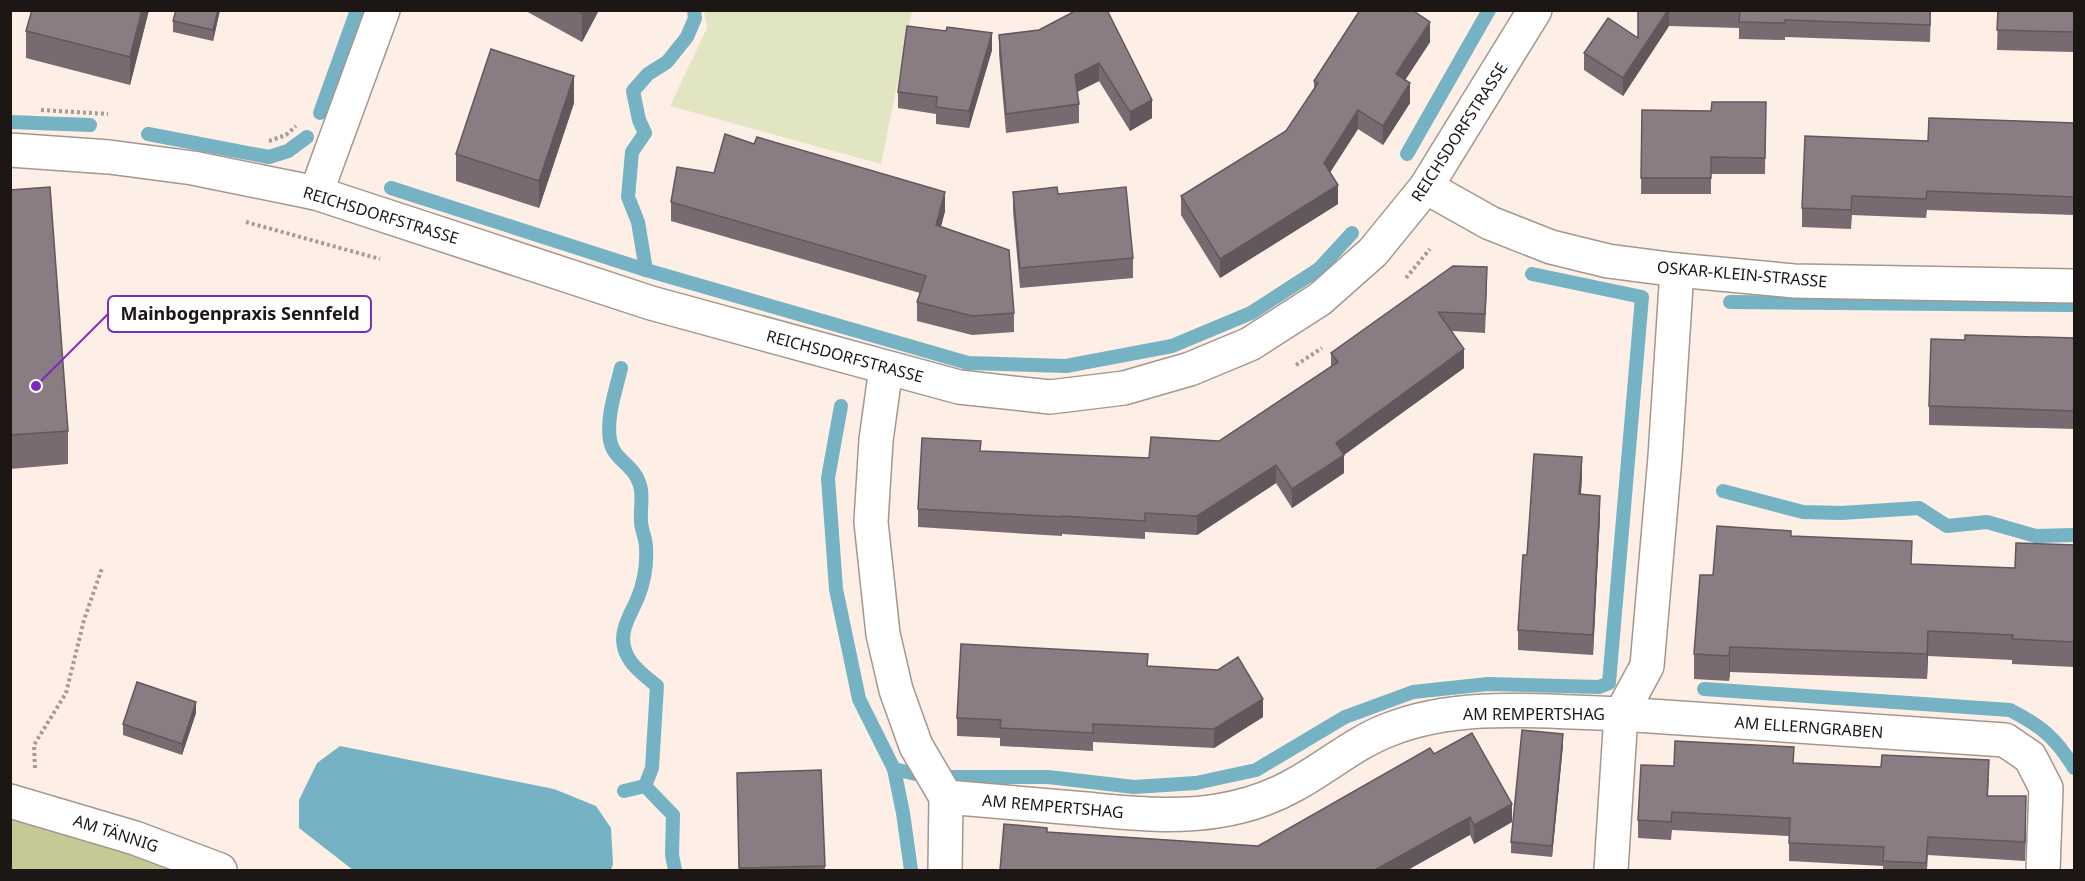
<svg xmlns="http://www.w3.org/2000/svg" width="2085" height="881" viewBox="0 0 2085 881" font-family="'Noto Sans',sans-serif">
  <rect width="100%" height="100%" fill="#fdefe5"/>
  <!-- green -->
  <polygon fill="#e1e5c2" points="704,11 912,11 881,164 670,106 707,28"/>
  <!-- forest -->
  <polygon fill="#c4c995" points="10,811 187,870 11,870"/>
  <!-- water -->
  <polygon fill="#74b2c4" points="340,746 554,789 596,806 611,828 613,864 611,870 353,870 299,828 299,800 317,763"/>
  <g fill="none" stroke-linecap="round" stroke-linejoin="round">
    <!-- stream -->
    <g stroke="#74b2c4" stroke-width="14">
      <polyline points="320,113 357,10"/>
      <polyline points="10,122 90,125"/>
      <polyline points="148,134 269,157 288,151 307,137"/>
      <polyline points="1407,154 1489,10"/>
      <polyline points="391,188 646,270 968,363 1066,366 1172,346 1251,313 1319,269 1352,233"/>
      <polyline points="646,270 638,222 628,197 632,152 645,133 639,120 633,91 648,74 667,62 687,37 695,18 694,10"/>
      <polyline points="1730,302 2074,305"/>
      <path d="M621,368C616,390 606,417 610,440C613,458 628,462 636,476C645,491 640,504 641,521C641,530 646,538 646,547C647,563 644,582 638,597C631,615 617,632 626,653C631,666 646,677 657,686L652,768L645,786"/>
      <polyline points="841,406 828,478 836,589 859,699 894,769 903,813 911,870"/>
      <polyline points="1723,491 1803,512 1841,513 1919,508 1947,526 1987,522 2036,536 2074,535"/>
      <path d="M1704,689L2010,710C2041,726 2056,738 2074,768"/>
      <polyline points="894,769 929,777 1048,777 1134,787 1196,783 1256,770 1345,717 1413,692 1488,684 1599,687 1609,683 1642,297 1532,274"/>
      <polyline points="645,786 673,815 672,855 675,870"/>
      <polyline points="624,791 645,786"/>
    </g>
    <!-- street casing -->
    <g stroke="#a4978e" stroke-width="36">
      <g id="street">
        <polyline points="10,150 109,157 193,168 316,193 651,303 959,387 1050,397 1124,388 1190,369 1250,344 1320,299 1373,252 1426,187 1535,10"/>
        <polyline points="1426,187 1490,223 1551,247 1608,261 1677,270 1794,281 2074,286"/>
        <polyline points="316,193 383,10"/>
        <path d="M886,368L876,440L871,522L883,634L896,690L916,746L946,797C992,801 1039,805 1086,809C1129,813 1173,818 1217,811C1243,807 1271,798 1294,785C1326,768 1354,743 1388,730C1460,701 1545,712 1621,714L1647,666L1665,457L1677,270"/>
        <polyline points="10,801 135,838 220,870"/>
        <polyline points="945,870 946,797"/>
        <polyline points="1611,870 1621,714 2005,740 2030,757 2046,788 2043,870"/>
      </g>
    </g>
    <!-- path -->
    <g stroke="#a59b93" stroke-width="4" stroke-dasharray="3 3" stroke-linecap="butt">
      <polyline points="41,110 108,114"/>
      <polyline points="269,141 286,135 296,126"/>
      <polyline points="246,222 380,259"/>
      <polyline points="1406,278 1430,249"/>
      <polyline points="1296,365 1322,348"/>
      <polyline points="35,768 34,745 66,693 84,620 102,568"/>
    </g>
    <!-- street -->
    <use href="#street" stroke="#fff" stroke-width="33"/>
  </g>
  <!-- wall -->
  <g fill="#776b71">
    <polygon points="149,10 130,85 26,58 26,31"/>
    <polygon points="220,10 213,41 173,32 173,21"/>
    <polygon points="524,10 599,10 582,42"/>
    <polygon points="1077,10 1152,118 1130,131 1099,81 1077,92 1079,104 1079,123 1006,133 999,54 999,35 1039,30"/>
    <polygon points="1638,10 1931,10 1930,42 1785,37 1785,40 1739,39 1739,28 1669,26 1623,96 1584,70 1584,53 1638,38"/>
    <polygon points="1998,10 2074,10 2074,52 1997,50"/>
    <polygon points="946,31 992,50 969,128 936,124 936,114 898,108 898,92"/>
    <polygon points="1430,42 1405,80 1410,103 1383,145 1358,129 1330,172 1338,204 1220,278 1181,215 1181,196 1286,131 1314,89 1314,81"/>
    <polygon points="1766,102 1765,174 1711,174 1711,194 1641,194 1642,110 1711,111"/>
    <polygon points="574,103 539,208 456,181 456,154"/>
    <polygon points="2074,123 2074,215 1927,210 1926,218 1852,215 1851,229 1802,227 1802,208 1928,141"/>
    <polygon points="714,173 945,211 941,227 1014,313 1014,332 972,335 917,321 917,302 920,293 671,221 671,202"/>
    <polygon points="10,190 68,431 68,464 10,469"/>
    <polygon points="1013,192 1058,194 1133,258 1133,278 1020,288 1013,211"/>
    <polygon points="1487,286 1485,333 1452,331 1464,368 1344,455 1344,473 1292,508 1276,483 1197,535 1145,532 1145,539 1062,534 1062,536 918,527 918,509 981,451 1149,458 1219,441 1331,366 1331,353"/>
    <polygon points="2074,338 2074,429 1929,425 1929,406 1965,340"/>
    <polygon points="1582,477 1581,494 1600,516 1593,655 1518,650 1518,630 1527,555"/>
    <polygon points="1791,536 1912,564 2015,568 2074,545 2074,667 2012,664 2012,660 1928,656 1927,679 1730,672 1729,681 1694,679 1694,654 1713,575"/>
    <polygon points="1148,666 1263,717 1214,748 1093,742 1093,751 1000,746 1000,738 957,736 957,718"/>
    <polygon points="196,713 182,755 123,735 123,724"/>
    <polygon points="1563,745 1552,857 1511,853 1511,842"/>
    <polygon points="1434,754 1512,822 1474,844 1470,835 1000,870 1047,832 1258,846"/>
    <polygon points="1794,763 1989,778 1988,796 2026,815 2025,861 1928,855 1927,870 1883,870 1883,866 1789,861 1789,836 1672,830 1671,840 1638,838 1638,820 1674,766"/>
    <polygon points="821,770 825,870 739,870 737,773"/>
  </g>
  <!-- shaded-wall -->
  <g fill="#61575c">
    <polygon points="142,10 149,10 130,85 130,57"/>
    <polygon points="218,10 220,10 213,41 213,30"/>
    <polygon points="584,10 599,10 582,42 582,14"/>
    <polygon points="1668,10 1669,10 1669,26 1623,96 1623,78"/>
    <polygon points="1430,22 1430,42 1396,94 1396,74"/>
    <polygon points="992,33 992,50 969,128 969,111"/>
    <polygon points="1099,63 1099,81 1075,93 1075,75"/>
    <polygon points="574,76 574,103 539,208 539,181"/>
    <polygon points="1410,83 1410,103 1383,145 1383,126"/>
    <polygon points="1152,100 1152,118 1130,131 1130,112"/>
    <polygon points="1358,110 1358,129 1324,182 1324,163"/>
    <polygon points="1338,185 1338,204 1220,278 1220,259"/>
    <polygon points="945,192 945,211 936,244 936,225"/>
    <polygon points="1464,349 1464,368 1341,457 1344,455 1344,473 1292,508 1292,489 1336,443"/>
    <polygon points="1582,457 1582,477 1579,514 1579,494"/>
    <polygon points="1276,465 1276,483 1197,535 1197,516"/>
    <polygon points="1600,496 1600,516 1593,655 1593,635"/>
    <polygon points="1928,631 1928,656 1927,679 1927,654"/>
    <polygon points="1730,647 1730,672 1729,681 1729,656"/>
    <polygon points="1263,699 1263,717 1214,748 1214,729"/>
    <polygon points="196,702 196,713 182,755 182,744"/>
    <polygon points="1563,734 1563,745 1552,857 1552,846"/>
    <polygon points="2026,796 2026,815 2025,861 2025,842"/>
    <polygon points="1512,804 1512,822 1474,844 1474,825"/>
    <polygon points="1470,817 1470,835 1408,870 1375,870"/>
  </g>
  <!-- building -->
  <g fill="#8a7c83" stroke="#61575c" stroke-width="1.5">
    <polygon points="32,10 142,10 130,57 26,31"/>
    <polygon points="176,10 218,10 213,30 173,21"/>
    <polygon points="575,10 584,10 582,14"/>
    <polygon points="1077,10 1107,10 1152,100 1130,112 1099,63 1075,75 1079,104 1006,114 999,35 1039,30"/>
    <polygon points="1360,10 1412,10 1430,22 1396,74 1410,83 1383,126 1358,110 1324,163 1338,185 1220,259 1181,196 1286,131 1318,83 1314,81"/>
    <polygon points="1638,10 1668,10 1623,78 1584,53 1608,18 1638,38"/>
    <polygon points="1740,10 1930,10 1930,25 1785,20 1785,23 1739,22"/>
    <polygon points="1998,10 2074,10 2074,32 1997,30"/>
    <polygon points="907,26 946,31 947,27 992,33 969,111 936,107 937,97 898,92"/>
    <polygon points="491,49 574,76 539,181 456,154"/>
    <polygon points="1712,102 1766,102 1765,158 1711,157 1711,178 1641,178 1642,110 1711,111"/>
    <polygon points="1929,118 2074,123 2074,197 1927,191 1926,199 1852,196 1851,210 1802,208 1805,136 1928,141"/>
    <polygon points="725,134 754,144 757,137 945,192 936,225 1009,250 1014,313 972,316 917,302 926,276 671,202 677,167 714,173"/>
    <polygon points="50,187 68,431 10,435 10,190"/>
    <polygon points="1057,187 1058,194 1126,187 1133,258 1020,268 1013,192"/>
    <polygon points="1453,266 1487,267 1485,314 1438,312 1464,349 1336,443 1344,455 1292,489 1276,465 1197,516 1145,513 1145,521 1062,516 1062,517 918,509 922,438 981,441 980,451 1149,458 1151,437 1219,441 1338,362 1331,353"/>
    <polygon points="1965,335 2074,338 2074,411 1929,406 1931,339 1965,340"/>
    <polygon points="1534,454 1582,457 1579,494 1600,496 1593,635 1518,630 1523,555 1527,555"/>
    <polygon points="1717,526 1791,531 1791,536 1912,541 1911,564 2015,568 2016,543 2074,545 2074,642 2012,639 2013,635 1928,631 1927,654 1730,647 1729,656 1694,654 1700,575 1713,575"/>
    <polygon points="961,644 1148,654 1147,666 1218,670 1238,657 1263,699 1214,729 1093,724 1093,733 1000,728 1001,720 957,718"/>
    <polygon points="137,682 196,702 182,744 123,724"/>
    <polygon points="1522,730 1563,734 1552,846 1511,842"/>
    <polygon points="1472,733 1512,804 1474,825 1470,817 1375,870 1000,870 1004,824 1047,828 1047,832 1258,846 1430,748 1434,754"/>
    <polygon points="1675,741 1794,747 1793,763 1881,767 1882,755 1989,760 1987,796 2026,796 2025,842 1928,837 1926,863 1883,861 1884,847 1789,843 1790,818 1672,812 1671,822 1638,820 1641,765 1674,766"/>
    <polygon points="821,770 825,866 739,868 737,773"/>
  </g>
  <g text-anchor="middle" dominant-baseline="central" stroke-width="4.5" stroke-linejoin="round" paint-order="stroke">
    <!-- street labels -->
    <g font-size="16" fill="#1c1714" stroke="#fff">
      <text transform="translate(1459 132) rotate(-57)">REICHSDORFSTRASSE</text>
      <text transform="translate(381 215) rotate(17)">REICHSDORFSTRASSE</text>
      <text transform="translate(1742 274) rotate(5)">OSKAR-KLEIN-STRASSE</text>
      <text transform="translate(845 356) rotate(15)">REICHSDORFSTRASSE</text>
      <text x="1534" y="714">AM REMPERTSHAG</text>
      <text transform="translate(1809 727) rotate(4)">AM ELLERNGRABEN</text>
      <text transform="translate(1053 806) rotate(5)">AM REMPERTSHAG</text>
      <text transform="translate(116 833) rotate(18)">AM TÄNNIG</text>
    </g>
  </g>
  <!-- callouts -->
  <path fill="none" stroke="#7b2cbf" stroke-width="2" d="M36 386L108 314"/>
  <circle fill="#7b2cbf" stroke="#fff" stroke-width="2" cx="36" cy="386" r="6"/>
  <rect fill="#fff" stroke="#7b2cbf" stroke-width="2" x="108" y="296" width="263" height="36" rx="6"/>
  <g font-size="18" text-anchor="middle" font-weight="bold" fill="#1c1714">
    <text x="240" y="320">Mainbogenpraxis Sennfeld</text>
  </g>
  <!-- border -->
  <rect width="2085" height="881" fill="none" stroke="#1c1714" stroke-width="24"/>
</svg>
